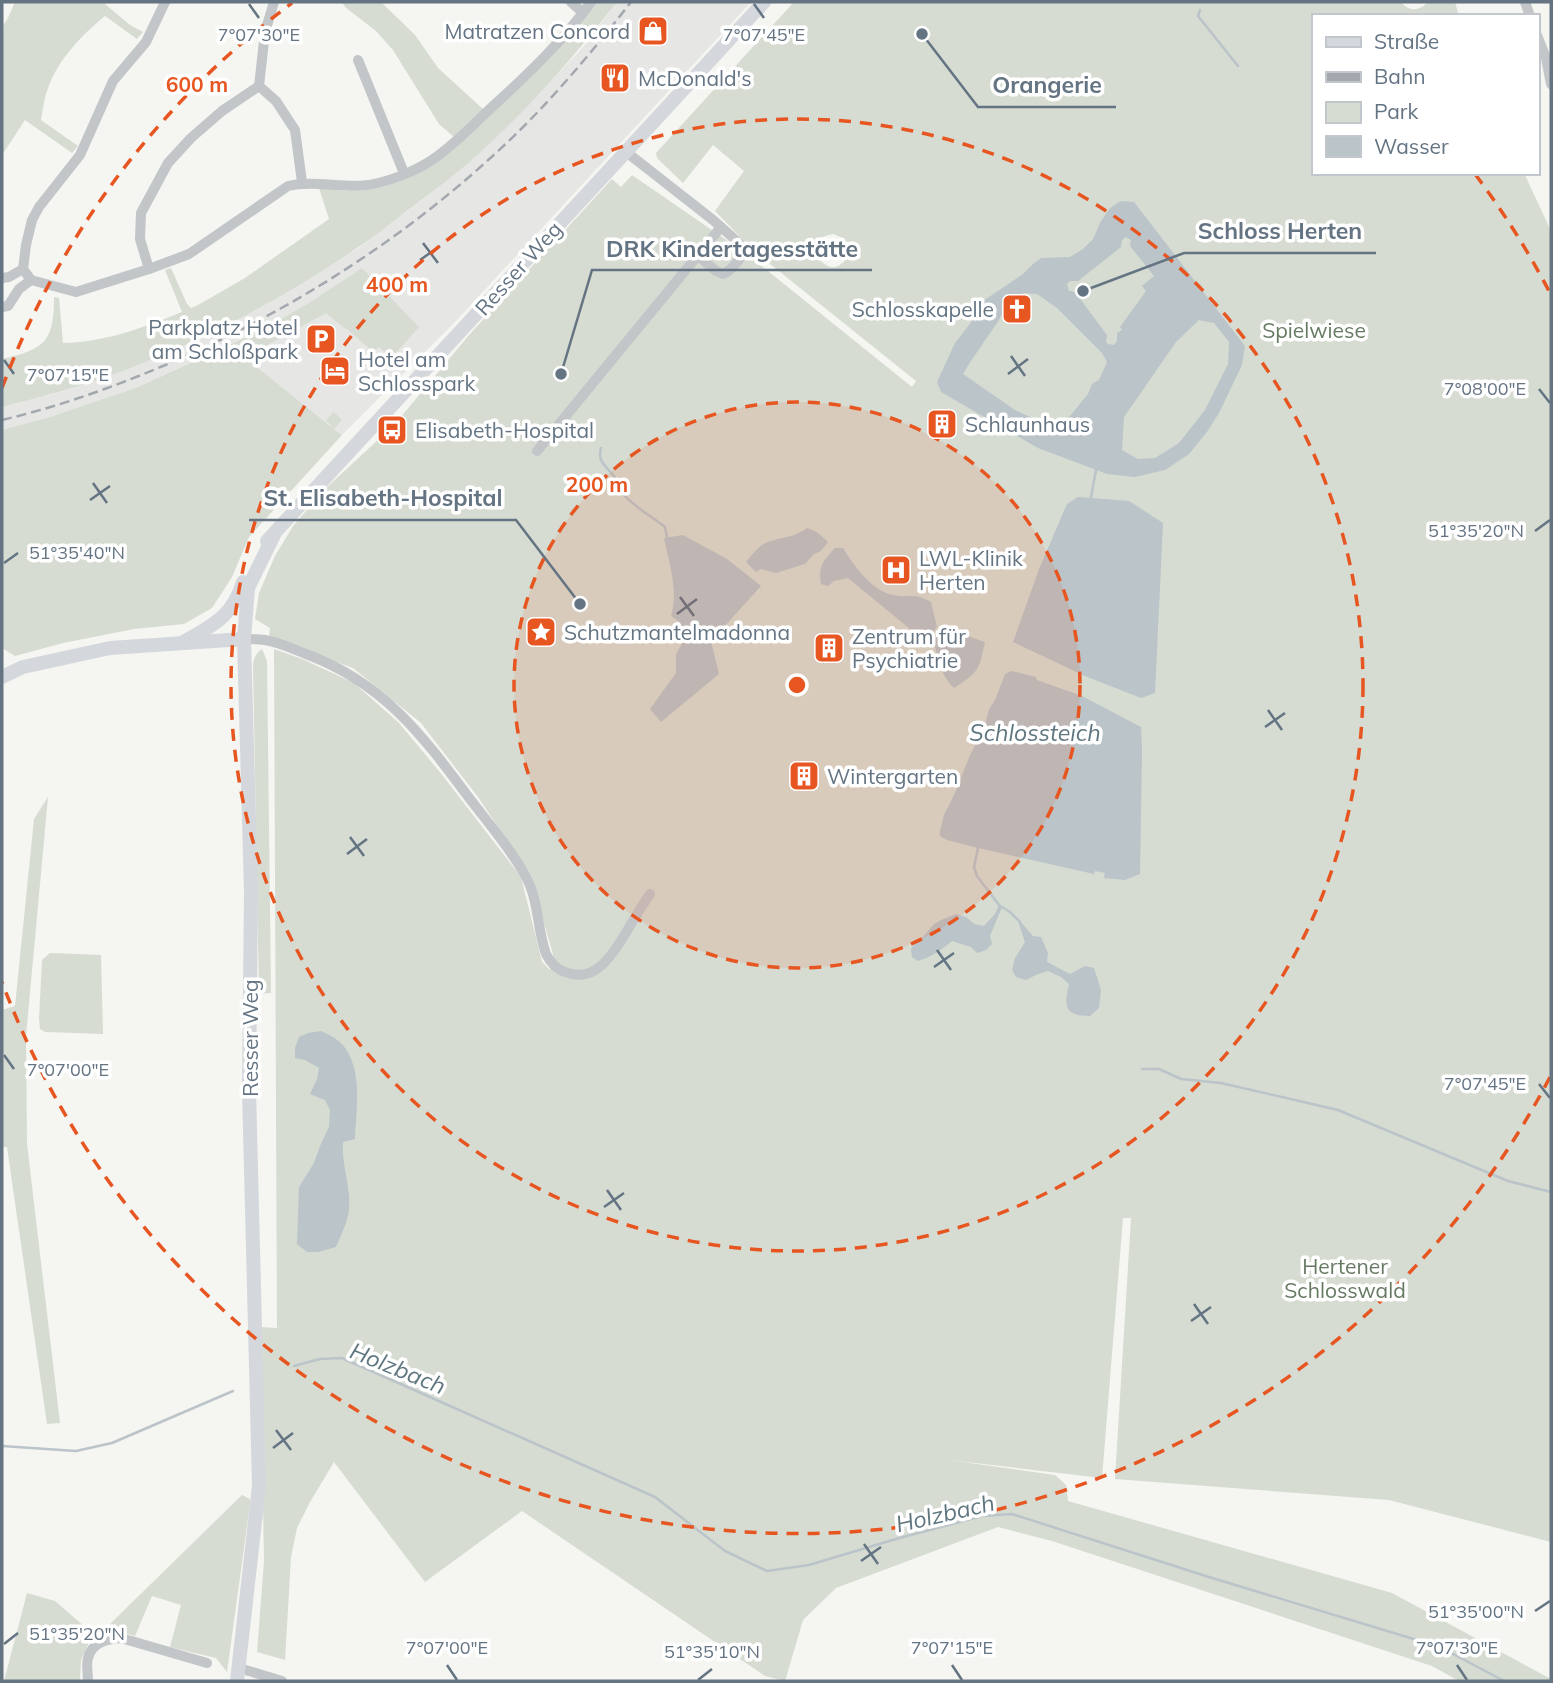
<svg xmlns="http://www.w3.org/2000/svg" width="1553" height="1683" viewBox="0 0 1553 1683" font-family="Mulish,sans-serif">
  <rect width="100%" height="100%" fill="#f5f5f1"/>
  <!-- built -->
  <polygon fill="#e6e7e5" points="617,2 751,2 455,322 342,435 233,349 297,310 260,331 138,387 50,417 2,430 2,407 64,391 127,369 187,344 247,314 360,247 435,190 486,147 541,92 583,47"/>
  <!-- green -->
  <g fill="#d6dcd2" fill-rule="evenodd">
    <path d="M15,2H105V4L130,25L143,32L137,39L105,16C82,35 59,58 48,88C44,98 43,110 41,120L78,146L72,153L25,120L2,155V27L8,18Z"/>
    <polygon points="342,2 381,2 415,35 438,68 484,110 454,137 439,124 393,50 376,31 345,7"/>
    <path d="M596,2H617C577,53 534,103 486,147C462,170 435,190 408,210C391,223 375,237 357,248C286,297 209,337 128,369C87,385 45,396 2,407V359C45,349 54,342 54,297L59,298L63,343C106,342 142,328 182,312L165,270L171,268L187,304L191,308L198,305L245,278L329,219L319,188C328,188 338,191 347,191C378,192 403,182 428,166Z"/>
    <path d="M794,2H1401C1409,12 1420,11 1428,2H1455L1459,16H1313V173H1524L1551,231V1542L1389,1500L1115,1479L1131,1218H1123L1102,1478L949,1460L1055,1475L1066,1485L1068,1501L1392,1593L1551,1679V1681H1459L1432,1666L1052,1541L998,1527L836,1588L803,1620L785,1681L765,1676L522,1511L425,1582L334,1462L310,1502L297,1528L291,1557L285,1660L257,1652L264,1561L260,1327L277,1328L274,649L302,659L354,683L399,723L439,771L521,877L542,962L550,970L553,954L530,875L478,797L421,723L353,668L269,638L270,628L255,619L259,593L275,556L293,526L325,489L395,424L469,335L612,179L621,187L632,175L748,255L912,387L916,381L754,251L715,211L744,171L713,145L683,183L657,158L656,153ZM834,234L844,239C848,246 850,253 845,260C827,285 796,237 834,234Z"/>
    <polygon points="362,268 419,327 393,356 389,356 379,347 373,352 346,328 345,329 326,313 251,354 235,350 333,428 326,420 334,412 342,420 334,429 342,435 249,537 232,577 212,608 184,624 134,629 63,643 15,656 2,648 2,430 50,417 138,387 260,331 309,303"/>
    <path d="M262,649L267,661L271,993L259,994L253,664C254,658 256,653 262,649Z"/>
    <polygon points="48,797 26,1036 27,1144 60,1423 47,1424 7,1147 2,1147 2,1010 15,1006 34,819"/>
    <polygon points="50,953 101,955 103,1034 45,1032 40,1029 39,1019 42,960"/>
    <polygon points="242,1495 250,1499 250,1504 227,1672 216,1658 170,1647 181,1605 152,1596 135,1636 109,1629 111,1623"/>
    <polygon points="27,1593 55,1601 93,1634 81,1660 80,1681 4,1681"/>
  </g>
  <!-- water -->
  <g fill="#bac4c9" fill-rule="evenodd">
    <path d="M1121,201L1134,202L1245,346L1242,365L1219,413L1207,432L1189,454L1165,470L1135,477L1107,474L1038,448L941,392L937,382L955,343L976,316L986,299L1023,274L1032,265L1041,258L1070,257L1083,249L1093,239L1101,221L1110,208ZM1126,237L1131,240L1130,246L1154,276L1142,286L1146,291L1120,327L1122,330L1117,333V341L1114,345L1108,344L1106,342L1107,335L1075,292L1069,291L1067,284L1070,281H1078L1121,247L1122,240ZM1024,293L1037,294L1057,308L1102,353L1107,362L1099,380L1092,384L1088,394L1070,416L1050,426L1015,410L963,374C973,357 984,342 995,326C1005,311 1006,302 1024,293ZM1199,320L1214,323L1229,342L1228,364L1205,410L1179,443L1155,458L1138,459L1122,450L1124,417L1176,342Z"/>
    <polygon points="1078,497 1129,501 1163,523 1155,693 1141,698 1085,676 1013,642 1039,569 1067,504"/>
    <path d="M807,528L817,532L828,542L821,551L814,554L805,564L776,573L761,569L756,572L746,562C752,555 759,545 768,542C784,536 791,539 807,528Z"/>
    <path d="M683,535L727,559L761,586L711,641L719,674L661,722L650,709L676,673V654L683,642L681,623L671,616C679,592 669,562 664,538Z"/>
    <path d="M835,548H843C856,568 873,594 899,596C916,597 914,593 931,602L937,627L930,635L910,629L848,578L834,581L828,586L821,584C818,566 823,561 835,548Z"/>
    <path d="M948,629L985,642C979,670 979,672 954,688C941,676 937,658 934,641L940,631Z"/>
    <polygon points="1012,671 1036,677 1037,680 1082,696 1141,727 1142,750 1140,874 1125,880 1104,878 1105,873 1095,871 1094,874 978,848 947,840 940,836 940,831 944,815 955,793 970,755 984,728 989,709 995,700 1005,674"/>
    <path d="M999,905L1002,907L990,936L992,944L986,950L977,953L971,947L952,941C941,950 932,957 918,961L912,957L911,950L914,942L922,938L934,924L943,919L956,914L966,917L974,924L984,926L995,914Z"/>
    <path d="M1020,921L1033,936L1041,937L1048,953L1047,962L1070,974L1085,966L1094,968L1101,990L1099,1008L1090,1016C1064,1016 1064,1006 1069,984L1061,977L1048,971L1038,974L1026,980L1016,977L1012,970L1015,958L1025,942L1019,924Z"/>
    <path d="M321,1031C327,1034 336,1038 341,1043C364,1068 356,1108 355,1139L343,1142C341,1164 351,1186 349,1209C348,1221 341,1235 336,1247L318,1252H307L297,1244L299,1187L314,1163L320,1146L329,1127L330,1110L325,1100L310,1094L317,1079L319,1068L305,1060L295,1058V1048L299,1037L308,1033Z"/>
  </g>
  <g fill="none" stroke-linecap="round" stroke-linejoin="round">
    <!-- stream -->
    <g stroke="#bac4c9" stroke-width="2.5">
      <polyline points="1200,10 1198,16 1238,66"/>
      <path d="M601,448C597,462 606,466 614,476C618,481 618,486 621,491C627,502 655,519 665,527L667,537"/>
      <polyline points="1091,497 1096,470"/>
      <polyline points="978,848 974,867 977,876 999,905 1010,912 1020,922"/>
      <polyline points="1142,1069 1159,1069 1181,1079 1221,1083 1338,1110 1508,1181 1551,1192"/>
      <polyline points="294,1366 320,1359 342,1358 655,1497 725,1551 767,1571 809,1565 896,1539 982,1516 1012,1514 1209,1577 1440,1647 1504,1681"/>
      <polyline points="2,1446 76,1451 112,1443 233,1391"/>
    </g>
    <!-- minor -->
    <g stroke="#c2c6c9" stroke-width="10">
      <polyline points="274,2 265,32 259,86 276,101 295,130 302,182"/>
      <polyline points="571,2 583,13"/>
      <polyline points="1525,2 1530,16"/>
      <polyline points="1537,35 1546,58 1551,84"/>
      <polyline points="358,60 404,173"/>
      <path d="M625,151L713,220L739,243L744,251C740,260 732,270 723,274L716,271L698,256"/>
      <polyline points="149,269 140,239 141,213 168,163 191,138 222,111 259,86"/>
      <polyline points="2,278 9,277 23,269"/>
      <path d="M31,280L76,292L149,269L189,254L288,186C317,179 348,191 378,183C395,179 417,170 432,160C454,145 473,125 492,107C527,75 563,41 591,2"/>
      <polyline points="2,307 8,306 19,289 31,280 23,269 26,245 32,220 39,207 80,155 113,81 146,42 165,2"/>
      <polyline points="537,451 721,227"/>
      <path d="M244,639C251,639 258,639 265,640C279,642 293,649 306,654C384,683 422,735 470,799C489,824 511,849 526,877C539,901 537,929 546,954C550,962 556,969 565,972C596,985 614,952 627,931C634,918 642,906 650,894"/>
      <polyline points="239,1668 282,1681"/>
      <path d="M88,1681C88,1674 86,1664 88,1658C92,1642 107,1639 121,1638L207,1663"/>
    </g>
    <!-- major -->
    <g stroke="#d4d8dc" stroke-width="14">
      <polyline points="267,541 764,2"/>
      <path d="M182,643C211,626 233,617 243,582"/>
      <polyline points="2,677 23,667 110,648 244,639"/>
      <polyline points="237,1681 259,1486 249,1090 251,891 244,639 248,588 274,535"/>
    </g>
    <!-- rail -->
    <path stroke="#a3a8ae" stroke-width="2.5" stroke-dasharray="10 5" stroke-linecap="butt" d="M2,420C57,407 111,388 163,366C293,311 414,233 516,134C558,93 595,48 631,2"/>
  </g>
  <!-- ticks -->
  <path fill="none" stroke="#647483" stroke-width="2.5" d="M249,4L259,18M754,4L764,18M423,243L438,263M420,260L440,246M1011,356L1025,376M4,360L14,374M1008,374L1028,359M1539,389L1550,403M93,483L107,503M90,500L110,486M1535,531L1550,520M4,563L18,553M680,597L694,616M677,614L697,599M1268,710L1282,730M1265,727L1285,713M350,837L364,856M347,854L367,839M937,950L951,970M934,967L954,953M4,1055L14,1069M1539,1084L1550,1098M607,1190L621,1210M604,1207L624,1193M1194,1304L1208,1324M1191,1321L1211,1307M276,1430L291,1450M273,1448L293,1433M864,1544L878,1564M861,1561L881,1547M1535,1611L1550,1601M4,1644L18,1633M447,1665L457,1680M952,1665L962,1680M1457,1665L1467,1680M698,1680L712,1669"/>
  <!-- distance rings -->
  <circle cx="797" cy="685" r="283" fill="#e75520" fill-opacity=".12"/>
  <g fill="none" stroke="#e75520" stroke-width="3.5" stroke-dasharray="12 9">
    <circle cx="797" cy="685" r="283"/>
    <circle cx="797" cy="685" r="566"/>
    <path d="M1550 1077A849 849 0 0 1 2 982M2 388A849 849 0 0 1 292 3M1475 174A849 849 0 0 1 1550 293"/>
  </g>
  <!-- icons -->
  <defs>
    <g id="shop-square" transform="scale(1.575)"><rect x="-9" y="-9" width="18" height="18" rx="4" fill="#e75520" stroke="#fff"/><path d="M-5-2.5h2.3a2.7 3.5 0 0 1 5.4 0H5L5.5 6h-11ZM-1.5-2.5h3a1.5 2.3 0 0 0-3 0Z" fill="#fff"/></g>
    <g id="restaurant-square" transform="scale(1.575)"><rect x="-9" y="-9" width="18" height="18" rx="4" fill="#e75520" stroke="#fff"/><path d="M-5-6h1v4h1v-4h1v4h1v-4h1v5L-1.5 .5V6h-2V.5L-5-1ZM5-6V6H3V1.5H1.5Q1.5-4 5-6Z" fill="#fff"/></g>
    <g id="church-square" transform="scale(1.575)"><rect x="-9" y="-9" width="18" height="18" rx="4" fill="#e75520" stroke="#fff"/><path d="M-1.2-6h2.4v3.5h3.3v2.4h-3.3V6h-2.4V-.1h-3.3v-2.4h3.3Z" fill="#fff"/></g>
    <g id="parking-square" transform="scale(1.575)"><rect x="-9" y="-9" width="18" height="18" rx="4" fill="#e75520" stroke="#fff"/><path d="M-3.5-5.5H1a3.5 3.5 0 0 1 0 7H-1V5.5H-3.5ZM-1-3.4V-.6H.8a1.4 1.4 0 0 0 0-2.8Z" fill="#fff"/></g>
    <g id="hotel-square" transform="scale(1.575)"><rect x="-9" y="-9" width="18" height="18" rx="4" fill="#e75520" stroke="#fff"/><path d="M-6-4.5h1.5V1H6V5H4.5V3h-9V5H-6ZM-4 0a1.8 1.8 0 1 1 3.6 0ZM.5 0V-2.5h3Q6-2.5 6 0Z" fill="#fff"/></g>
    <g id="building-square" transform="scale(1.575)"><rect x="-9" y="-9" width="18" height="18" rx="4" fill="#e75520" stroke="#fff"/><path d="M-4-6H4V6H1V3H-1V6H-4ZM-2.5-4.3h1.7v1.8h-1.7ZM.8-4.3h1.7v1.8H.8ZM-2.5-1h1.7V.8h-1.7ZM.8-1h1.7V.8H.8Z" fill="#fff"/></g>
    <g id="bus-square" transform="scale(1.575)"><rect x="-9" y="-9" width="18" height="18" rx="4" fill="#e75520" stroke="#fff"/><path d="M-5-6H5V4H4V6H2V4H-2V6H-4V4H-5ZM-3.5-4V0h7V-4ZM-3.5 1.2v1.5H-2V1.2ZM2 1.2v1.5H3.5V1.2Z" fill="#fff"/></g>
    <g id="hospital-square" transform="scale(1.575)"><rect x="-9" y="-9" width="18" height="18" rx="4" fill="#e75520" stroke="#fff"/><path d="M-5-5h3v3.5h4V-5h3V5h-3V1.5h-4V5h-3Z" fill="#fff"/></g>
    <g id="sight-square" transform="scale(1.575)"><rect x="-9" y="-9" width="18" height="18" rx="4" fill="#e75520" stroke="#fff"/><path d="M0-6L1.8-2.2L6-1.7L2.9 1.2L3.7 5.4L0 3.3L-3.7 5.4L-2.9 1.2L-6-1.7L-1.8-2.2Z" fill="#fff"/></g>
  </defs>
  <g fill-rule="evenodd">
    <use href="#shop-square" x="653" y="31"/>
    <use href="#restaurant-square" x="615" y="78"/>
    <use href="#church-square" x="1017" y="309"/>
    <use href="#parking-square" x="321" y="339"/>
    <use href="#hotel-square" x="335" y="371"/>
    <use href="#building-square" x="942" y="424"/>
    <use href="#bus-square" x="392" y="430"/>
    <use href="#hospital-square" x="896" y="570"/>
    <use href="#sight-square" x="541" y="632"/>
    <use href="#building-square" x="829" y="648"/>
    <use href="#building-square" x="804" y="776"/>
  </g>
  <g text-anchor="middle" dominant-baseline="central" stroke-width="7" stroke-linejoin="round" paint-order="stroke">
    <!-- poi labels -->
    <g font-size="21" fill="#647483" stroke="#fff" text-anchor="start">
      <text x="630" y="31" text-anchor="end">Matratzen Concord</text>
      <text x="638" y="78">McDonald's</text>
      <text x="994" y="309" text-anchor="end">Schlosskapelle</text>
      <text x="298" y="327" text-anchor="end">Parkplatz Hotel<tspan x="298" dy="24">am Schloßpark</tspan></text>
      <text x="358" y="359">Hotel am<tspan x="358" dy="24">Schlosspark</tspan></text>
      <text x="965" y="424">Schlaunhaus</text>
      <text x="415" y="430">Elisabeth-Hospital</text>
      <text x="919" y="558">LWL-Klinik<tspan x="919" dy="24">Herten</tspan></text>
      <text x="564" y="632">Schutzmantelmadonna</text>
      <text x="852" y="636">Zentrum für<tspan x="852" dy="24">Psychiatrie</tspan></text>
      <text x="827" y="776">Wintergarten</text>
    </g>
    <!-- street labels -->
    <g font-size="21" fill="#647483" stroke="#fff">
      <text transform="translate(518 268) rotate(-48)">Resser Weg</text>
      <text transform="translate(250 1038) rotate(-90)">Resser Weg</text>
    </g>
    <!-- park labels -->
    <g font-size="21" fill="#667a63" stroke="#fff">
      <text x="1314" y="330">Spielwiese</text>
      <text x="1345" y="1266">Hertener<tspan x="1345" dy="24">Schlosswald</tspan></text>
    </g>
    <!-- water labels -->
    <g font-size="23" font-style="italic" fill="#5f7680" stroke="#fff">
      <text x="1035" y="732">Schlossteich</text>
      <text transform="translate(398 1368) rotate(22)">Holzbach</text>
      <text transform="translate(945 1513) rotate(-13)">Holzbach</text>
    </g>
  </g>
  <g font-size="18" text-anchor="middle" fill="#647483" stroke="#fff" stroke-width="7" stroke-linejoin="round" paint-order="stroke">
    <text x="259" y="41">7°07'30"E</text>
    <text x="764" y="41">7°07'45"E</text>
    <text x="68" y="381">7°07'15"E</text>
    <text x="1485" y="395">7°08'00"E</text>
    <text x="1476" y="537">51°35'20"N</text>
    <text x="77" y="559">51°35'40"N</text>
    <text x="68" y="1076">7°07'00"E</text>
    <text x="1485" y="1090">7°07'45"E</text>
    <text x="1476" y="1618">51°35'00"N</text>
    <text x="77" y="1640">51°35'20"N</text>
    <text x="447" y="1654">7°07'00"E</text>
    <text x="952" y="1654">7°07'15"E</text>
    <text x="1457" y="1654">7°07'30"E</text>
    <text x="712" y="1658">51°35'10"N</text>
  </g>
  <circle cx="797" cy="685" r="10" fill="#e75520" stroke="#fff" stroke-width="3.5"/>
  <g font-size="21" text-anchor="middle" font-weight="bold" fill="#e75520" stroke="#fff" stroke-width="7" stroke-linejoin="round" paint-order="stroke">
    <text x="197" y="92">600 m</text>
    <text x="397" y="292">400 m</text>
    <text x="597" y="492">200 m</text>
  </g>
  <!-- callouts -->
  <path fill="none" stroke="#647483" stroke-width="2.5" d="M922 34L978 107H1116M1083 291L1184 253H1376M561 374L592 270H872M580 604L516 520H249"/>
  <g fill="#647483" stroke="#fff" stroke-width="2.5">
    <circle cx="922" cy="34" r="7"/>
    <circle cx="1083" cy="291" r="7"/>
    <circle cx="561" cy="374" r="7"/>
    <circle cx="580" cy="604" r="7"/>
  </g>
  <g font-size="23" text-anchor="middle" font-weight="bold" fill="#647483" stroke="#fff" stroke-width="7" stroke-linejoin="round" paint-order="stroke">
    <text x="1047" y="93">Orangerie</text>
    <text x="1280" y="239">Schloss Herten</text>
    <text x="732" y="257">DRK Kindertagesstätte</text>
    <text x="383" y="506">St. Elisabeth-Hospital</text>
  </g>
  <!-- border -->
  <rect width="1553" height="1683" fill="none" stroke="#647483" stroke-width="7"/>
  <!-- legend -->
  <rect x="1312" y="14" width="228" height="161" fill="#ffffff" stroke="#c1c7cd" stroke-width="2"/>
  <rect x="1326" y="37" width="35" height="10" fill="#d4d8dc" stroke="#c1c7cd" stroke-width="2"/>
  <text x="1374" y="49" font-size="21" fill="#647483">Straße</text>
  <rect x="1326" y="72" width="35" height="10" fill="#a3a8ae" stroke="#c1c7cd" stroke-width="2"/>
  <text x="1374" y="84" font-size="21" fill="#647483">Bahn</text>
  <rect x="1326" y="102" width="35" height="21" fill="#d6dcd2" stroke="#c1c7cd" stroke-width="2"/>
  <text x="1374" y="119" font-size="21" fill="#647483">Park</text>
  <rect x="1326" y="136" width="35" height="21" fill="#bac4c9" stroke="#c1c7cd" stroke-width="2"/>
  <text x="1374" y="154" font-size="21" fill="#647483">Wasser</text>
</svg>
